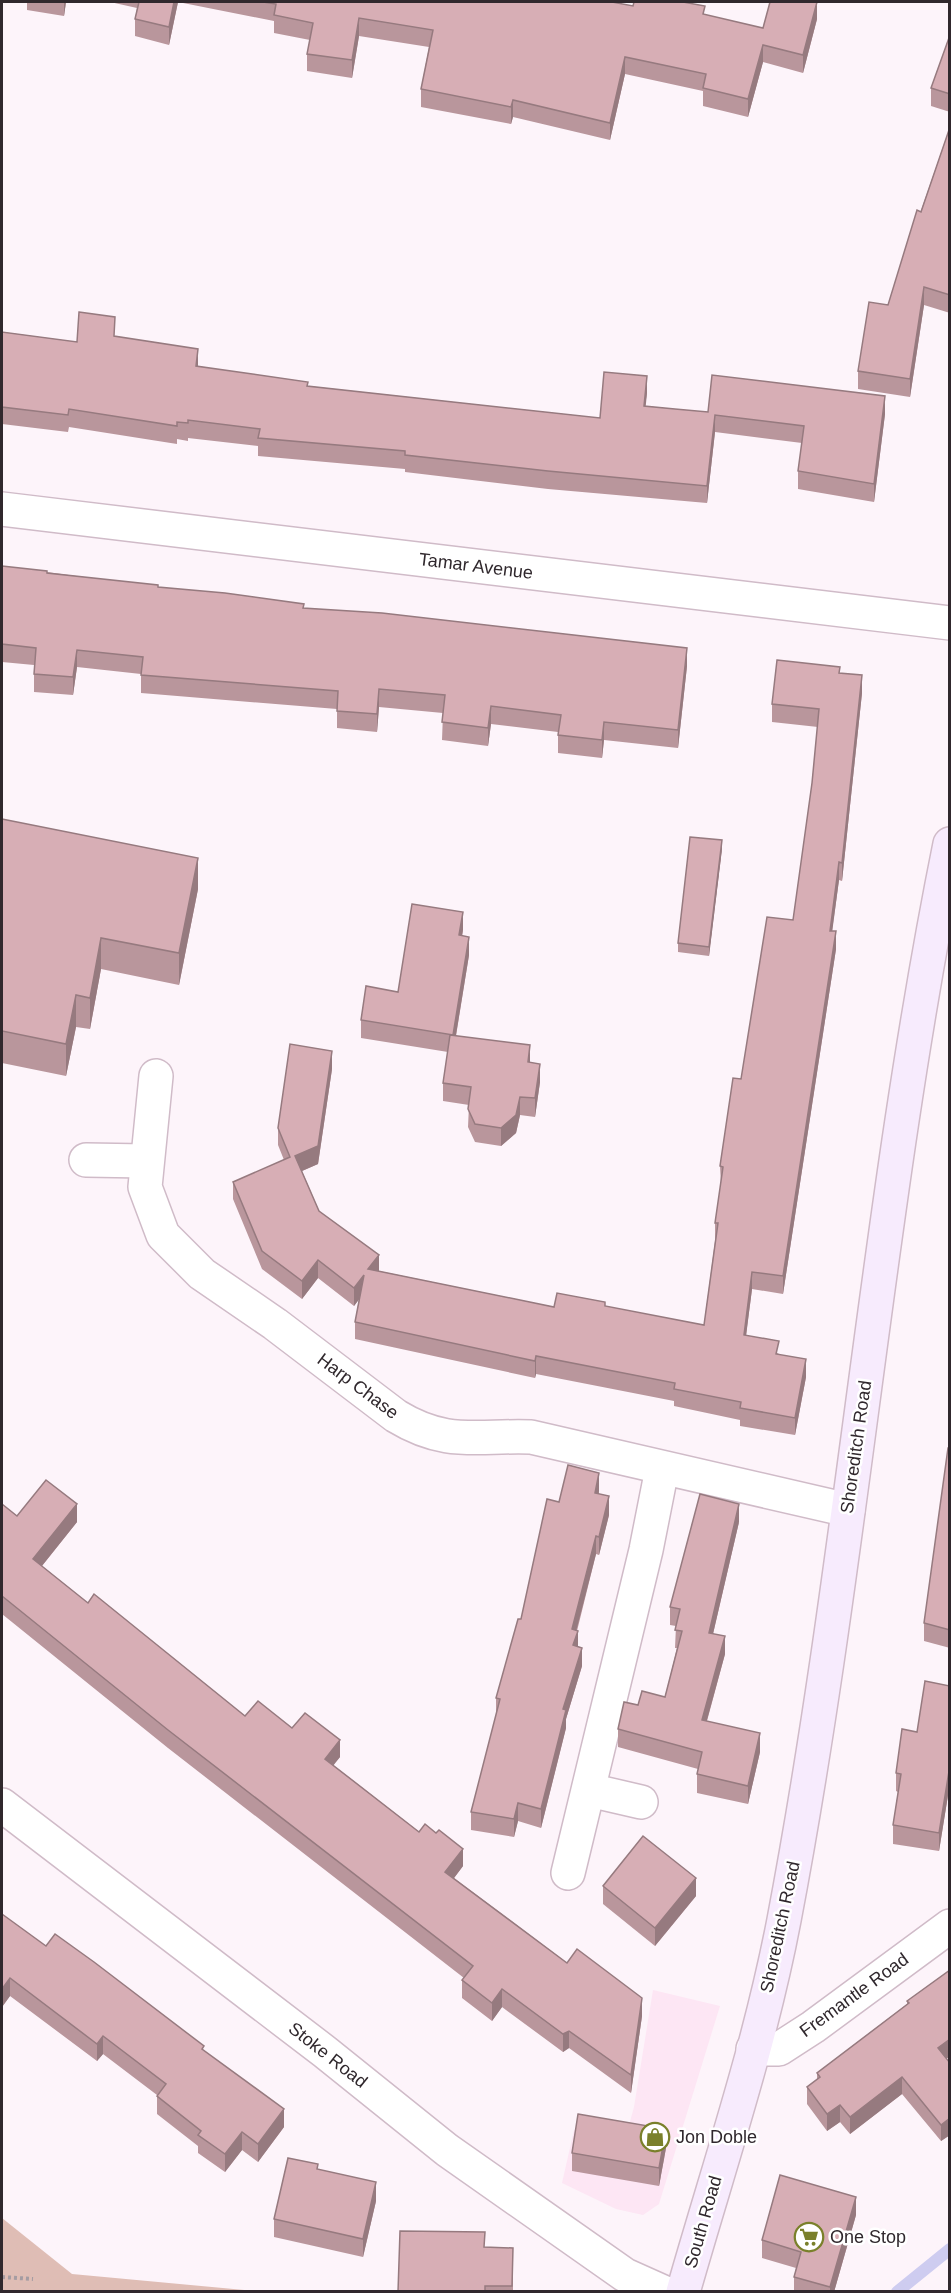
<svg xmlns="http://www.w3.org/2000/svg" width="951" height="2293" viewBox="0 0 951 2293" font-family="Arial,sans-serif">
  <rect width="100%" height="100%" fill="#fdf4fa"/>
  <!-- built -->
  <polygon fill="#fde6f4" points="653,1990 720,2006 659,2204 643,2215 616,2209 562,2183 574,2130 626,2136 634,2107"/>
  <!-- green -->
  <polygon fill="#dfbdb5" points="2,2218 72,2274 255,2291 2,2291"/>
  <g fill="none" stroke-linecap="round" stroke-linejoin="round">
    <!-- stream -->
    <polyline stroke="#ceccf0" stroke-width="12" points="897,2292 950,2249"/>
    <!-- minor casing -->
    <g stroke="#d0bbc8" stroke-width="36">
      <g id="minor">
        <polyline points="2,509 950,623"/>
        <path d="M156,1076L145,1187L163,1235L202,1274L275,1324L396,1416C447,1447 476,1435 531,1437L848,1510"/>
        <polyline points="86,1160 146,1161"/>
        <polyline points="589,1790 641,1802"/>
        <polyline points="2,1805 325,2052 447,2150 625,2275 663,2292"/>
        <polyline points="568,1873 646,1550 662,1469"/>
        <polyline points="753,2049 779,2049 813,2027 950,1926"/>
      </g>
    </g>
    <!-- secondary casing -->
    <g stroke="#d0bbc8" stroke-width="36">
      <path id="secondary" d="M683,2292C718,2169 760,2046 784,1920C852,1563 878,1200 950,844"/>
    </g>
    <!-- path -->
    <polyline stroke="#a59ca2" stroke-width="4" stroke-dasharray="3 3" stroke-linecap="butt" points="2,2277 33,2279"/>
    <!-- minor -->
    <use href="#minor" stroke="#fff" stroke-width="33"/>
    <!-- secondary -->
    <use href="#secondary" stroke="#f7ebfd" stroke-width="33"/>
  </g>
  <!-- wall -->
  <g fill="#b9969c">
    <polygon points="27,2 66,2 64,16 27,10"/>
    <polygon points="110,2 612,2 633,6 705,15 763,28 817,19 803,73 763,62 748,117 703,106 703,91 625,74 610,140 513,117 511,124 421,107 421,89 429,47 359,36 352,78 307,71 307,54 310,40 274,33 274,21 178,2 169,45 135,36 135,19 137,8"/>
    <polygon points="950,35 950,112 931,106 931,88"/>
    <polygon points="950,127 950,313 924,305 910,397 858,389 858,371 888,305"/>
    <polygon points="2,332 77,342 115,336 198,366 308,386 600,418 647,393 645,406 675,409 708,412 885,414 874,502 798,489 798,471 802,443 715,432 707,503 548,489 405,472 405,469 258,456 258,446 188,438 188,441 177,439 177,444 69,427 68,432 2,424"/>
    <polygon points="2,566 158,587 304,608 687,666 678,748 604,740 602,758 558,753 558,732 491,724 488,746 442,740 443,713 379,707 377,732 337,728 337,709 141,693 141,674 77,667 73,695 34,692 34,665 2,662"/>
    <polygon points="840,673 862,693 842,881 839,880 832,931 836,949 783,1294 752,1289 746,1335 779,1354 806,1377 795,1435 740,1426 740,1420 674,1406 674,1401 536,1374 535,1378 355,1339 355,1322 359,1299 354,1306 318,1278 302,1299 262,1269 233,1199 233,1182 284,1160 278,1145 278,1128 332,1069 318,1164 302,1171 319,1211 379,1271 554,1307 605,1307 704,1325 715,1241 715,1223 721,1184 720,1166 741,1079 793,920 812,783 818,727 772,722 772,704"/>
    <polygon points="2,819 198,889 179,985 101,969 90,1029 76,1027 66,1076 2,1063"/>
    <polygon points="722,849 709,956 678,952 678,943"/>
    <polygon points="463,930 462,936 469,955 456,1036 530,1063 540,1082 535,1117 520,1115 516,1133 501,1146 475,1142 468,1127 469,1105 443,1101 443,1083 448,1052 361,1038 361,1020 398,992"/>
    <polygon points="950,1448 950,1648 924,1641 924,1623"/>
    <polygon points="599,1491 599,1494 609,1515 599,1555 596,1554 577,1631 578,1647 582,1666 566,1719 566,1728 541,1828 518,1821 514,1837 471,1830 471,1812 496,1716 496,1698 559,1502"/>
    <polygon points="2,1504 17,1516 77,1522 42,1566 88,1603 245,1716 292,1728 340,1757 333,1765 463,1866 454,1878 567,1963 642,2016 631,2093 569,2048 563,2052 502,2007 492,2021 462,1998 462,1980 464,1978 168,1748 2,1614"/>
    <polygon points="739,1522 713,1634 725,1654 707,1721 760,1752 748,1804 697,1793 697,1774 698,1769 618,1747 618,1729 638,1705 665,1697 677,1648 675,1648 676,1626 670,1625 670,1607"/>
    <polygon points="950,1686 950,1783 939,1851 893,1844 893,1825 898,1792 896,1791 896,1773 917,1732"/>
    <polygon points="603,1886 696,1896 655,1946 603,1904"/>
    <polygon points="2,1914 46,1946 204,2051 284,2127 258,2162 242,2150 225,2172 198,2153 198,2146 157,2114 157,2095 103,2054 97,2061 10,1996 2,2007"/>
    <polygon points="950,1970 950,2056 946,2059 950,2063 950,2135 941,2141 902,2094 850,2134 840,2122 827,2131 807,2104 807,2087 817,2080 817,2073 907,2004 907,2001"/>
    <polygon points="666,2148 659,2186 572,2171 572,2153"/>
    <polygon points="376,2201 363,2257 274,2237 274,2219"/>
    <polygon points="856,2215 834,2292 794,2292 794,2277 796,2268 762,2258 762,2240"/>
    <polygon points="485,2247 513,2248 513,2292 398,2292"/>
  </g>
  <!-- shaded-wall -->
  <g fill="#967a7f">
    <polygon points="64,2 66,2 64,16"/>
    <polygon points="174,2 178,2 169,45 169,27"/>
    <polygon points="817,2 817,19 803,73 803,55"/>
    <polygon points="359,18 359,36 352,78 352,60"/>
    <polygon points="763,45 763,62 748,117 748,99"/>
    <polygon points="625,57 625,74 610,140 610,123"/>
    <polygon points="513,100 513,117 511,124 511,107"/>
    <polygon points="924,287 924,305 910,397 910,379"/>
    <polygon points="198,349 198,367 196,366"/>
    <polygon points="647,376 647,393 644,423 644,406"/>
    <polygon points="885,396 885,414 874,502 874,484"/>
    <polygon points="715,415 715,432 707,503 707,486"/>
    <polygon points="687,648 687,666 678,748 678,730"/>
    <polygon points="77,650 77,667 73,695 73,677"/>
    <polygon points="862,675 862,693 842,881 842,863"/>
    <polygon points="379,689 379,707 377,732 377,714"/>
    <polygon points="491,706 491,724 488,746 488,728"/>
    <polygon points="604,722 604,740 602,758 602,740"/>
    <polygon points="722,840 722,849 709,956 709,947"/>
    <polygon points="198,858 198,889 179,985 179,953"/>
    <polygon points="839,862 839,880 830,948 830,931"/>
    <polygon points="463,912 463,930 459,953 459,935"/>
    <polygon points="836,931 836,949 783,1294 783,1276"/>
    <polygon points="469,937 469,955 453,1053 453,1035"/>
    <polygon points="101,938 101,969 90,1029 90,998"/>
    <polygon points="76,995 76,1027 66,1076 66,1044"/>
    <polygon points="530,1045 530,1063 528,1062"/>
    <polygon points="332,1051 332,1069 318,1164 295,1174 295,1156"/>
    <polygon points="540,1064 540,1082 535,1117 535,1098"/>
    <polygon points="520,1097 520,1115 516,1133 501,1146 501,1128"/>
    <polygon points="379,1255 379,1272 368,1269"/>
    <polygon points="318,1260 318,1278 302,1299 302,1281"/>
    <polygon points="752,1272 752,1289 744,1352 744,1335"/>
    <polygon points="364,1275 364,1293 354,1306 354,1288"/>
    <polygon points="536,1356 536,1374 535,1378 535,1361"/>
    <polygon points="806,1359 806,1377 795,1435 795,1418"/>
    <polygon points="599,1473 599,1491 595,1511 595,1493"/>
    <polygon points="609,1496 609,1515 599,1555 599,1537"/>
    <polygon points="77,1504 77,1522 33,1577 33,1559"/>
    <polygon points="739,1504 739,1522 709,1651 709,1633"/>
    <polygon points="596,1536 596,1554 572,1647 572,1629"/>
    <polygon points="578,1631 578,1649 573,1645"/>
    <polygon points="725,1636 725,1654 702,1738 702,1720"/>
    <polygon points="582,1648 582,1666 566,1719 566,1728 541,1828 541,1809 563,1709"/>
    <polygon points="760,1733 760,1752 748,1804 748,1786"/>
    <polygon points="340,1740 340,1757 325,1776 325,1759"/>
    <polygon points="950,1765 950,1783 939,1851 939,1833"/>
    <polygon points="518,1803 518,1821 514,1837 514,1819"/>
    <polygon points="463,1849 463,1866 445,1890 445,1872"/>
    <polygon points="696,1878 696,1896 655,1946 655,1928"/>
    <polygon points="10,1978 10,1996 2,2007 2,1989"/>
    <polygon points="502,1989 502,2007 492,2021 492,2003"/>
    <polygon points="642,1998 642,2016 631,2093 631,2075"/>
    <polygon points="569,2031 569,2048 563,2052 563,2034"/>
    <polygon points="103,2036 103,2054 97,2061 97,2044"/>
    <polygon points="950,2039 950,2056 938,2065 938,2048"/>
    <polygon points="902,2077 902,2094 850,2134 850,2117"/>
    <polygon points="840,2105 840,2122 827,2131 827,2114"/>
    <polygon points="284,2109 284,2127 258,2162 258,2144"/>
    <polygon points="950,2118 950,2135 941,2141 941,2125"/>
    <polygon points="666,2129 666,2148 659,2186 659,2168"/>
    <polygon points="242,2132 242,2150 225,2172 225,2154"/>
    <polygon points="376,2182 376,2201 363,2257 363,2239"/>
    <polygon points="856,2197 856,2215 834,2292 830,2292 830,2287"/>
  </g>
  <!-- building -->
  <g fill="#d7aeb5" stroke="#967a7f" stroke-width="1.5">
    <polygon points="139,2 174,2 169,27 135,19"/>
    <polygon points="263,2 612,2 633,6 634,2 683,2 705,6 703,14 763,28 770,2 817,2 803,55 763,45 748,99 703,88 706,74 625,57 610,123 513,100 511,107 421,89 433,30 359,18 352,60 307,54 313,23 274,15 276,4"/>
    <polygon points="950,35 950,94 931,88"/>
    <polygon points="950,127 950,295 924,287 910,379 858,371 869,302 888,305 917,210 921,212"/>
    <polygon points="79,312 115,317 114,336 198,349 196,366 308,382 307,386 600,418 604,372 647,376 644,406 675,409 708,412 712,375 885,396 874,484 798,471 804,426 715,415 707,486 548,471 405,455 405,451 258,438 260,429 188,420 188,423 177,422 177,426 69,409 68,415 2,407 2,332 77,342"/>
    <polygon points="2,566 47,571 47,573 158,585 158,587 225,593 304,604 303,608 382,613 687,648 678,730 604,722 602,740 558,735 561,715 491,706 488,728 442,722 445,695 379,689 377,714 337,711 338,691 141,675 143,657 77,650 73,677 34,674 36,648 2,644"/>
    <polygon points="777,660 840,667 839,673 862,675 842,863 839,862 830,931 836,931 783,1276 752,1272 744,1335 779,1341 776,1354 806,1359 795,1418 740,1408 741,1402 674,1389 675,1383 536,1356 535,1361 355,1322 364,1275 354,1288 318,1260 302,1281 262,1251 233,1182 290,1157 278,1128 290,1044 332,1051 318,1146 295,1156 319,1211 379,1255 368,1269 554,1307 557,1293 605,1302 605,1306 704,1325 718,1223 715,1223 723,1167 720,1166 733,1078 741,1079 767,917 793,920 812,783 819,709 772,704"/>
    <polygon points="2,819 198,858 179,953 101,938 90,998 76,995 66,1044 2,1031"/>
    <polygon points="690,837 722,840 709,947 678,943"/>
    <polygon points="412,904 463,912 459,935 469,937 453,1035 361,1020 366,986 398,992"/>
    <polygon points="450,1035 530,1045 528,1062 540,1064 535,1098 520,1097 516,1115 501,1128 475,1124 468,1109 471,1087 443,1083"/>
    <polygon points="948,1448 950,1448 950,1630 924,1623"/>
    <polygon points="568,1465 599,1473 595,1493 609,1496 599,1537 596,1536 572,1629 578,1631 573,1645 582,1648 563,1709 566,1710 541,1809 518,1803 514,1819 471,1812 500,1699 496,1698 518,1619 521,1619 547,1499 559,1502"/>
    <polygon points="46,1480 77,1504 33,1559 88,1603 94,1594 245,1716 258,1701 292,1728 305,1713 340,1740 325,1759 419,1832 425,1824 436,1833 439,1830 463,1849 445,1872 567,1963 577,1949 642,1998 631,2075 569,2031 563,2034 502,1989 492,2003 462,1980 473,1966 168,1730 2,1596 2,1504 17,1516"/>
    <polygon points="700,1494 739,1504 709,1633 725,1636 702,1720 760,1733 748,1786 697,1774 702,1752 618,1729 624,1702 638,1705 642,1691 665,1697 682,1631 675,1630 680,1609 670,1607"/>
    <polygon points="925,1681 950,1686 950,1765 939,1833 893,1825 901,1774 896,1773 902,1729 917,1732"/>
    <polygon points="643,1836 696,1878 655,1928 603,1886"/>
    <polygon points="2,1914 46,1946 55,1934 94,1962 204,2046 202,2049 284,2109 258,2144 242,2132 225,2154 198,2135 201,2131 157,2096 166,2084 103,2036 97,2044 10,1978 2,1989"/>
    <polygon points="950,1970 950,2039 938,2048 950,2063 950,2118 941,2125 902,2077 850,2117 840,2105 827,2114 807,2087 820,2077 817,2073 909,2003 907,2001"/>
    <polygon points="578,2114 666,2129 659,2168 572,2153"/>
    <polygon points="288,2158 318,2164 317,2169 376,2182 363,2239 274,2219"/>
    <polygon points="780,2175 856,2197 830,2287 794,2277 801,2252 762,2240"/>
    <polygon points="400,2231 485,2232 484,2247 513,2248 512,2286 485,2286 485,2292 398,2292"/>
  </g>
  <!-- icons -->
  <defs>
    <g id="shop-ring" transform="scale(1.5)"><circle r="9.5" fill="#fff" stroke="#7a802b" stroke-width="1.5"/><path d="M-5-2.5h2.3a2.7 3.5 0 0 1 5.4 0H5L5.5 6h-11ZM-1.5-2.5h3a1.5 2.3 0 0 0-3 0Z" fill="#7a802b"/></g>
    <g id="supermarket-ring" transform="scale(1.5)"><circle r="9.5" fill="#fff" stroke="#7a802b" stroke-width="1.5"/><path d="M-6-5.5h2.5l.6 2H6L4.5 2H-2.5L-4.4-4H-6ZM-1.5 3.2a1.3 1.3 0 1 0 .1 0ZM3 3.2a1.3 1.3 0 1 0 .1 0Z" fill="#7a802b"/></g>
  </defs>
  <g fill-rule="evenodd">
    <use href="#shop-ring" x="655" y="2137"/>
    <use href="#supermarket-ring" x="809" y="2237"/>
  </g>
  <g text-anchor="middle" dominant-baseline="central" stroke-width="5" stroke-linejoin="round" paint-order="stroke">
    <!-- street labels -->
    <g font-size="18" fill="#30282d" stroke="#fff">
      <text transform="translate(476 566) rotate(7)">Tamar Avenue</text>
      <text transform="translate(358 1386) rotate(37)">Harp Chase</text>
      <text transform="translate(856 1447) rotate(-82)">Shoreditch Road</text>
      <text transform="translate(780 1927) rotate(-78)">Shoreditch Road</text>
      <text transform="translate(854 1995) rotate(-36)">Fremantle Road</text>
      <text transform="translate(328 2055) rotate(38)">Stoke Road</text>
      <text transform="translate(703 2222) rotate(-74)">South Road</text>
    </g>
    <!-- poi labels -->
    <g font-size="18" fill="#30282d" stroke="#fff" text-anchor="start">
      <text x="676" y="2137">Jon Doble</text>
      <text x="830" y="2237">One Stop</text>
    </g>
  </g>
  <!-- border -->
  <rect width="951" height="2293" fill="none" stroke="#30282d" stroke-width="6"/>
</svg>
